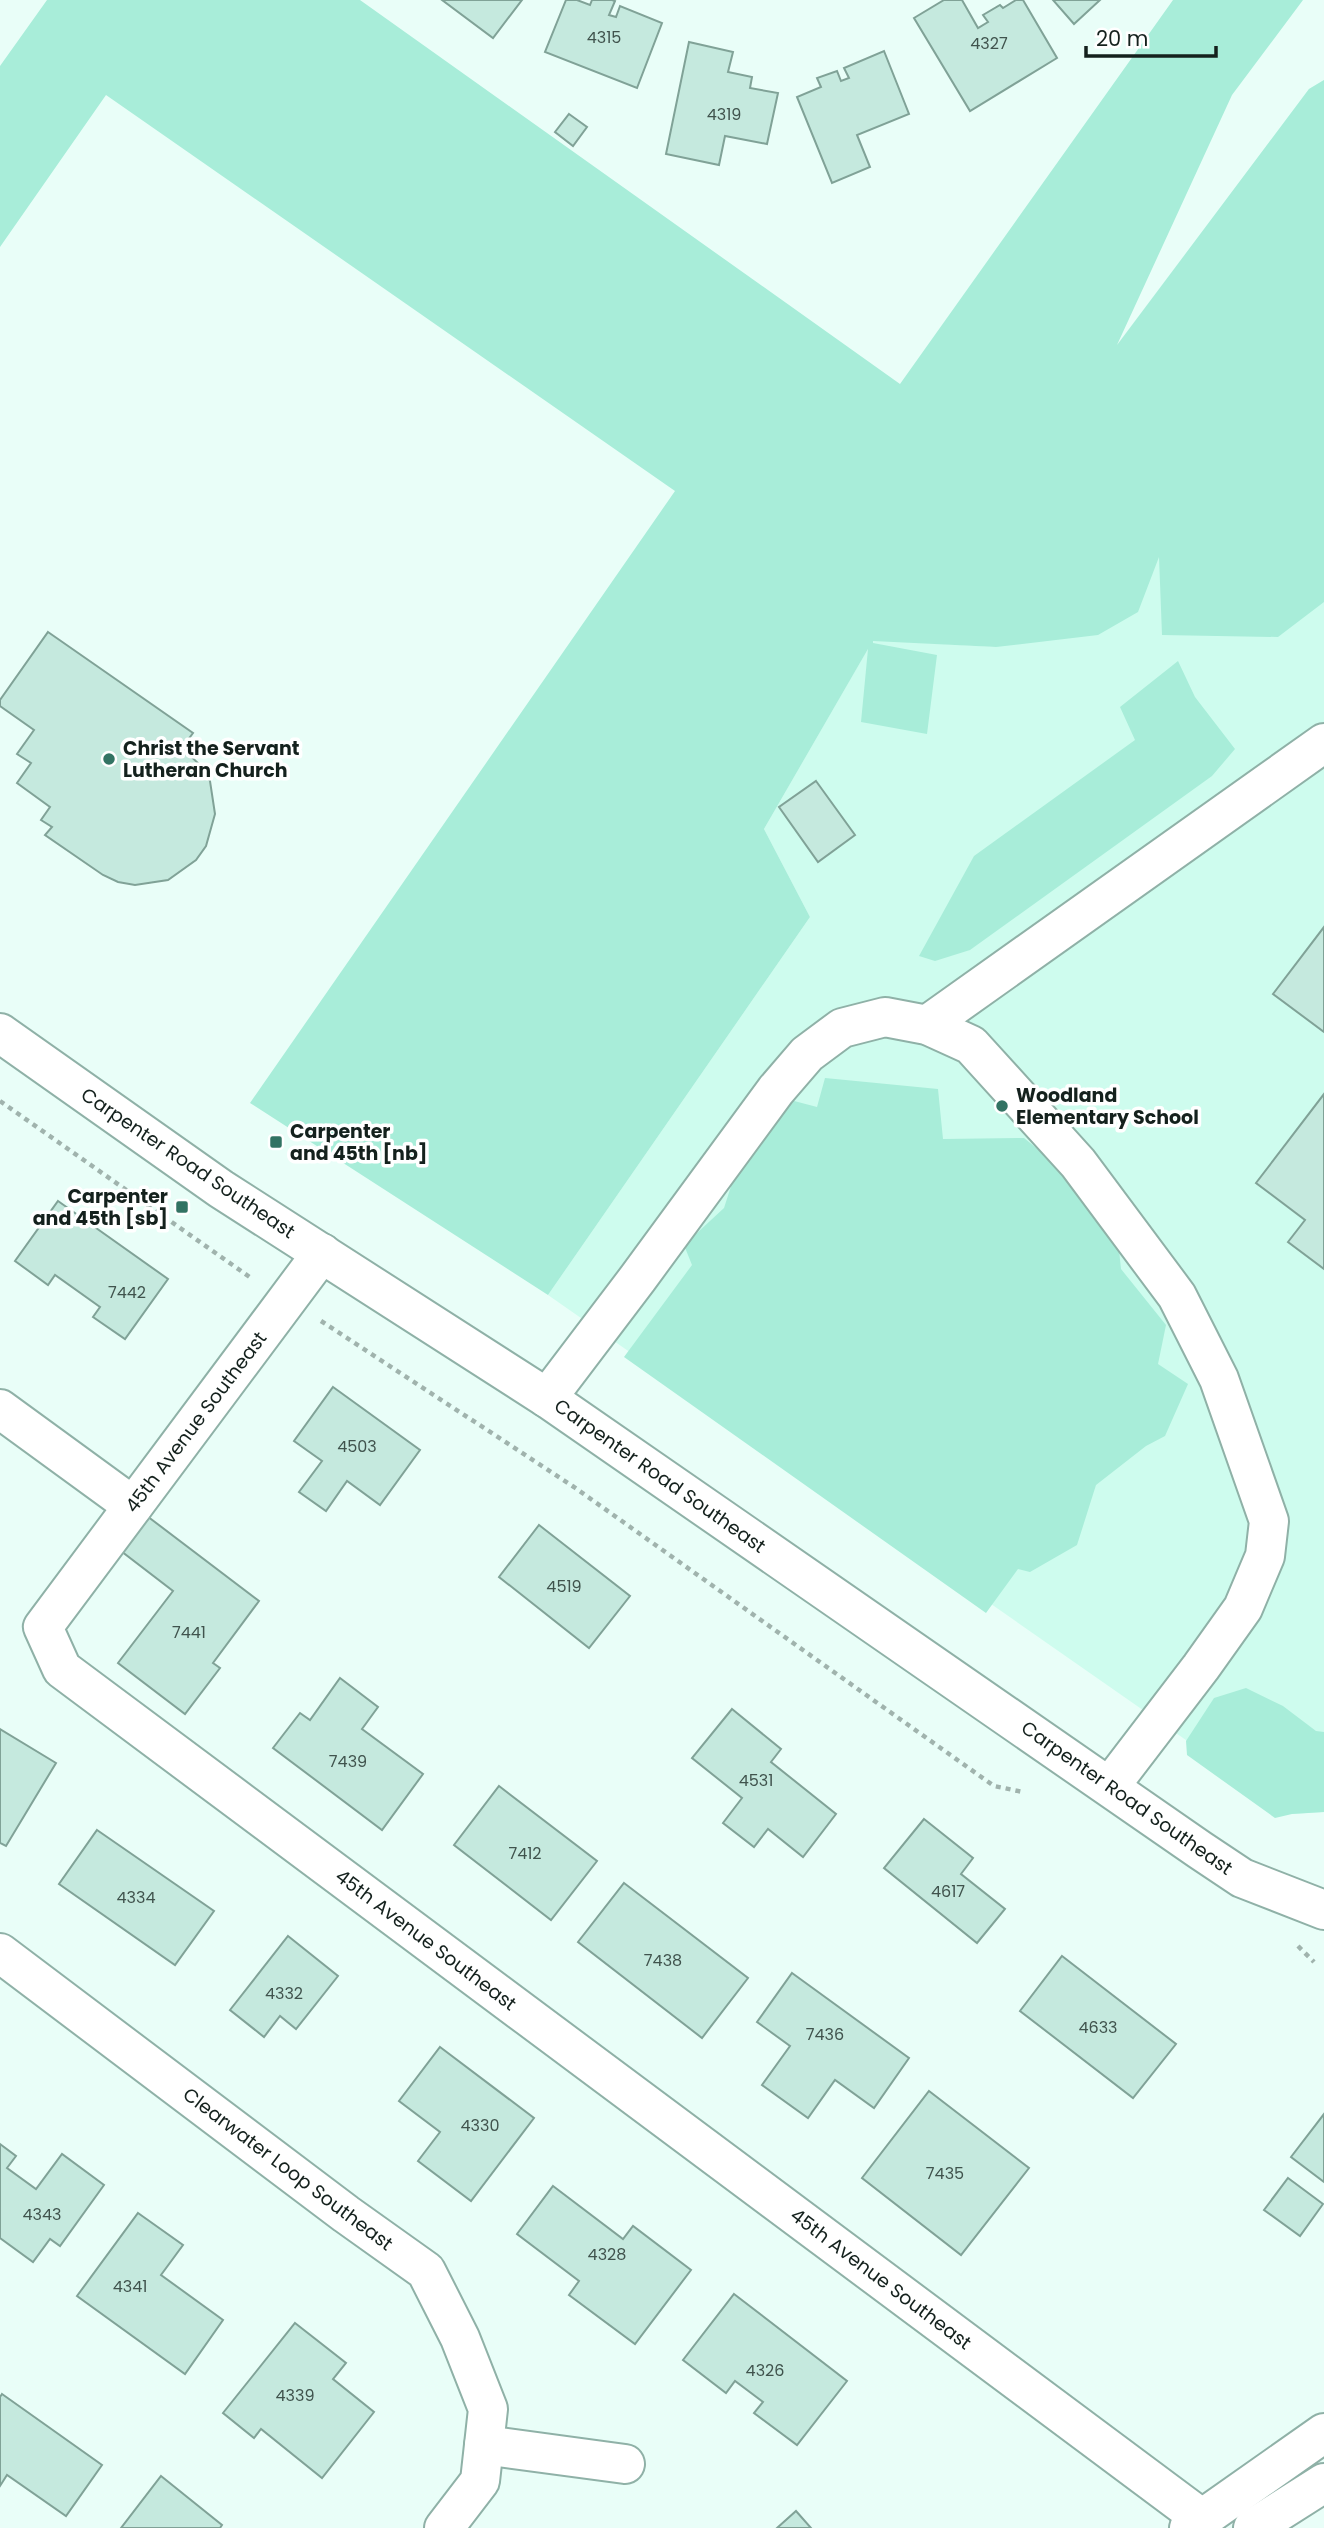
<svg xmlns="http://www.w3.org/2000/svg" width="1324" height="2528" viewBox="0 0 1324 2528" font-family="Poppins,sans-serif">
  <rect width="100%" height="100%" fill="#e9fef8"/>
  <!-- built -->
  <polygon fill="#cefcee" points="1324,80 1324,1812 1292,1814 548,1295 810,917 764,829 873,640 996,647 1115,350 1309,89"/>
  <!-- green -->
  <g fill="#a8edd9">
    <polygon points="47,0 360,0 900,384 1173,0 1303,0 1232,95 1117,345 1309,89 1324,80 1324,602 1278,637 1162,635 1159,557 1138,612 1098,635 996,647 873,641 873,643 937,655 927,734 861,722 868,649 764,829 810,917 548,1295 250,1103 675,491 106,95 0,247 0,66"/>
    <polygon points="1178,661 1195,697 1235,749 1212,776 970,950 935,961 919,956 974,856 1135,740 1120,707"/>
    <polygon points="825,1078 938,1089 943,1139 1024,1138 1115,1212 1121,1269 1166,1325 1158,1364 1188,1384 1165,1436 1146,1446 1096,1485 1077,1545 1030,1572 1018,1569 986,1613 624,1357 692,1265 684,1245 724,1208 733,1180 779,1097 817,1107"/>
    <polygon points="1246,1688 1283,1706 1316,1731 1324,1732 1324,1812 1292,1814 1275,1818 1187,1755 1186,1741 1214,1698"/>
  </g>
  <!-- building -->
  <g fill="#c5e9de" stroke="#80a297" stroke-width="2">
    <polygon points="442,0 522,0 493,38"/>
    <polygon points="566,0 577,0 590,5 592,0 612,0 615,1 609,15 616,17 620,6 662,23 637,88 545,52"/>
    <polygon points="944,0 962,0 978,28 988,22 983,15 1000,5 1003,8 1016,0 1023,0 1057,58 970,111 914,18"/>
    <polygon points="1053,0 1100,0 1074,24"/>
    <polygon points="689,42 733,52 728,72 752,77 750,88 778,93 767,144 725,136 719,165 666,154"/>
    <polygon points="884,51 909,114 857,135 870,167 832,183 797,97 821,87 817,78 837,71 841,81 849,78 844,68"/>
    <polygon points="569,114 587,127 573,146 555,132"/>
    <polygon points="48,632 193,733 182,748 201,766 210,781 215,814 206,846 196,860 168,880 135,885 118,882 103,875 45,835 52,827 41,820 50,807 17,783 31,763 17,754 34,730 0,706 0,700"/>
    <polygon points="816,781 855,835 818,862 779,807"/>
    <polygon points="1324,927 1324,1032 1273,994"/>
    <polygon points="1324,1094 1324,1269 1288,1242 1305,1220 1256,1183"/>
    <polygon points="58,1201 168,1279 125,1339 93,1317 100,1307 55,1275 48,1285 15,1261"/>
    <polygon points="333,1387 420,1450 380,1505 347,1481 326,1511 299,1492 322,1461 294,1441"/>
    <polygon points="147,1516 259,1601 213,1663 220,1668 185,1714 118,1663 173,1591 121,1551"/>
    <polygon points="539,1525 630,1596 589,1648 499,1577"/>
    <polygon points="340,1678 378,1707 362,1729 423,1774 382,1830 273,1748 300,1713 310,1720"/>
    <polygon points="732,1709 781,1749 771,1762 836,1814 803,1857 768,1829 754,1847 723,1823 742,1798 692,1758"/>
    <polygon points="0,1729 56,1763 6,1846 0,1843"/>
    <polygon points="499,1786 597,1861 551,1920 454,1845"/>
    <polygon points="924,1819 973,1858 961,1874 1005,1909 977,1943 884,1868"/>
    <polygon points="97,1830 214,1911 175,1965 59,1884"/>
    <polygon points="624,1883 748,1978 702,2038 578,1942"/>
    <polygon points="288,1936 338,1976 296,2029 280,2016 264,2037 230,2010"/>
    <polygon points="1062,1956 1176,2044 1133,2098 1020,2011"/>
    <polygon points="792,1973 909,2058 874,2108 835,2080 808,2118 762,2085 790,2046 757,2022"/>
    <polygon points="440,2047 534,2118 471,2201 418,2161 440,2132 399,2101"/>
    <polygon points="929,2091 1029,2168 961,2255 862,2178"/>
    <polygon points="1324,2114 1324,2182 1291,2157"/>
    <polygon points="0,2144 16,2156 7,2168 36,2189 62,2154 104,2185 60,2246 50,2239 33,2262 0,2238"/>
    <polygon points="1288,2178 1323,2204 1300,2236 1264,2210"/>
    <polygon points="553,2186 623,2239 633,2226 691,2270 635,2344 569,2295 579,2281 517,2234"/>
    <polygon points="138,2213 183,2245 161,2275 223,2320 185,2374 77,2296"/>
    <polygon points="734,2294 847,2381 797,2445 754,2413 763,2402 735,2381 726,2393 683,2360"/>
    <polygon points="295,2323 346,2363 333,2379 374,2412 322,2478 261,2429 254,2438 223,2413"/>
    <polygon points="2,2394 102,2465 66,2516 7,2475 0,2486 0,2397"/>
    <polygon points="161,2476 222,2525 220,2528 121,2528"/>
    <polygon points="796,2511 811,2528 777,2528"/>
  </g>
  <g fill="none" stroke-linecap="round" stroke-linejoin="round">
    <!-- minor casing -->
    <g stroke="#8fb1a7" stroke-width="42">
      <g id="minor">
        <polyline points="927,1025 1324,743"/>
        <polyline points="0,1033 221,1189 547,1398 1200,1850 1242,1878 1324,1910"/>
        <polyline points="322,1253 43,1627 62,1669 1201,2518"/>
        <polyline points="547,1398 638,1278 776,1090 807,1054 842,1028 885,1017 927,1025 971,1045 1078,1163 1177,1296 1219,1379 1269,1521 1265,1556 1243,1608 1201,1667 1110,1786"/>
        <polyline points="0,1409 133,1506"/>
        <polyline points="0,1953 346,2214 426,2271 460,2338 488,2409 480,2481 444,2528"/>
        <polyline points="484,2445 625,2464"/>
        <polyline points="1189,2528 1324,2433"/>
        <polyline points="1253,2528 1324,2483"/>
      </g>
    </g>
    <!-- path -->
    <g stroke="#a0b3ad" stroke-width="4.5" stroke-dasharray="5 5" stroke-linecap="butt">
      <polyline points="0,1101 251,1278"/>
      <polyline points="321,1321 574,1487 994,1786 1023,1792"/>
      <polyline points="1298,1946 1314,1962"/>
    </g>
    <!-- minor -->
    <use href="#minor" stroke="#fff" stroke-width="38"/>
  </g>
  <!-- markers -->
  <g fill="#327363" stroke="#fff" stroke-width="2.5">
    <circle cx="109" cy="759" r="7"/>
    <circle cx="1002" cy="1106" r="7"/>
    <rect x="269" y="1135" width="14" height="14" rx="3.5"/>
    <rect x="175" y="1200" width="14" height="14" rx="3.5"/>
  </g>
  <g text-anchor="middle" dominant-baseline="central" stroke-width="7" stroke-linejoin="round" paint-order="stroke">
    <!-- number labels -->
    <g font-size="16" fill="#40534d">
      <text x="604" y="37">4315</text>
      <text x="989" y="43">4327</text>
      <text x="724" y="114">4319</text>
      <text x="127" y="1292">7442</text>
      <text x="357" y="1446">4503</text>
      <text x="564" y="1586">4519</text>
      <text x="189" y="1632">7441</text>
      <text x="348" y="1761">7439</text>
      <text x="756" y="1780">4531</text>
      <text x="525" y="1853">7412</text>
      <text x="948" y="1891">4617</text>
      <text x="136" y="1897">4334</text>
      <text x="663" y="1960">7438</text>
      <text x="284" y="1993">4332</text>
      <text x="1098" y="2027">4633</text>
      <text x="825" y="2034">7436</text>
      <text x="480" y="2125">4330</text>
      <text x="945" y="2173">7435</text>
      <text x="42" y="2214">4343</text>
      <text x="607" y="2254">4328</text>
      <text x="130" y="2286">4341</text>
      <text x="765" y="2370">4326</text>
      <text x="295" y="2395">4339</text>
    </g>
    <!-- poi labels -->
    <g font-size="19" font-weight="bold" fill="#14211d" stroke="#fff" text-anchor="start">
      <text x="123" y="748">Christ the Servant<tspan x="123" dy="22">Lutheran Church</tspan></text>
      <text x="1016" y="1095">Woodland<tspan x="1016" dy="22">Elementary School</tspan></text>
      <text x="290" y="1131">Carpenter<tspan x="290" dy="22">and 45th [nb]</tspan></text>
      <text x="168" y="1196" text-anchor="end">Carpenter<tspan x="168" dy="22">and 45th [sb]</tspan></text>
    </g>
    <!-- street labels -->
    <g font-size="19" fill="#14211d" stroke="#fff">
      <text transform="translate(188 1163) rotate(34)">Carpenter Road Southeast</text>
      <text transform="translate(196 1422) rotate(-53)">45th Avenue Southeast</text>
      <text transform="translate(660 1476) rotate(35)">Carpenter Road Southeast</text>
      <text transform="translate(1127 1798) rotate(35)">Carpenter Road Southeast</text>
      <text transform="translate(426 1940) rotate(37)">45th Avenue Southeast</text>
      <text transform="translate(288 2169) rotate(37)">Clearwater Loop Southeast</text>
      <text transform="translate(881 2279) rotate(37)">45th Avenue Southeast</text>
    </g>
  </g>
  <!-- scale -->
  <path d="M1086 46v10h130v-10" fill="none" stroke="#14211d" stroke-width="3.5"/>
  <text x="1096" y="46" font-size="21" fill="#14211d" stroke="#ffffff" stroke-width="5" paint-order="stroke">20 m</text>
</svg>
